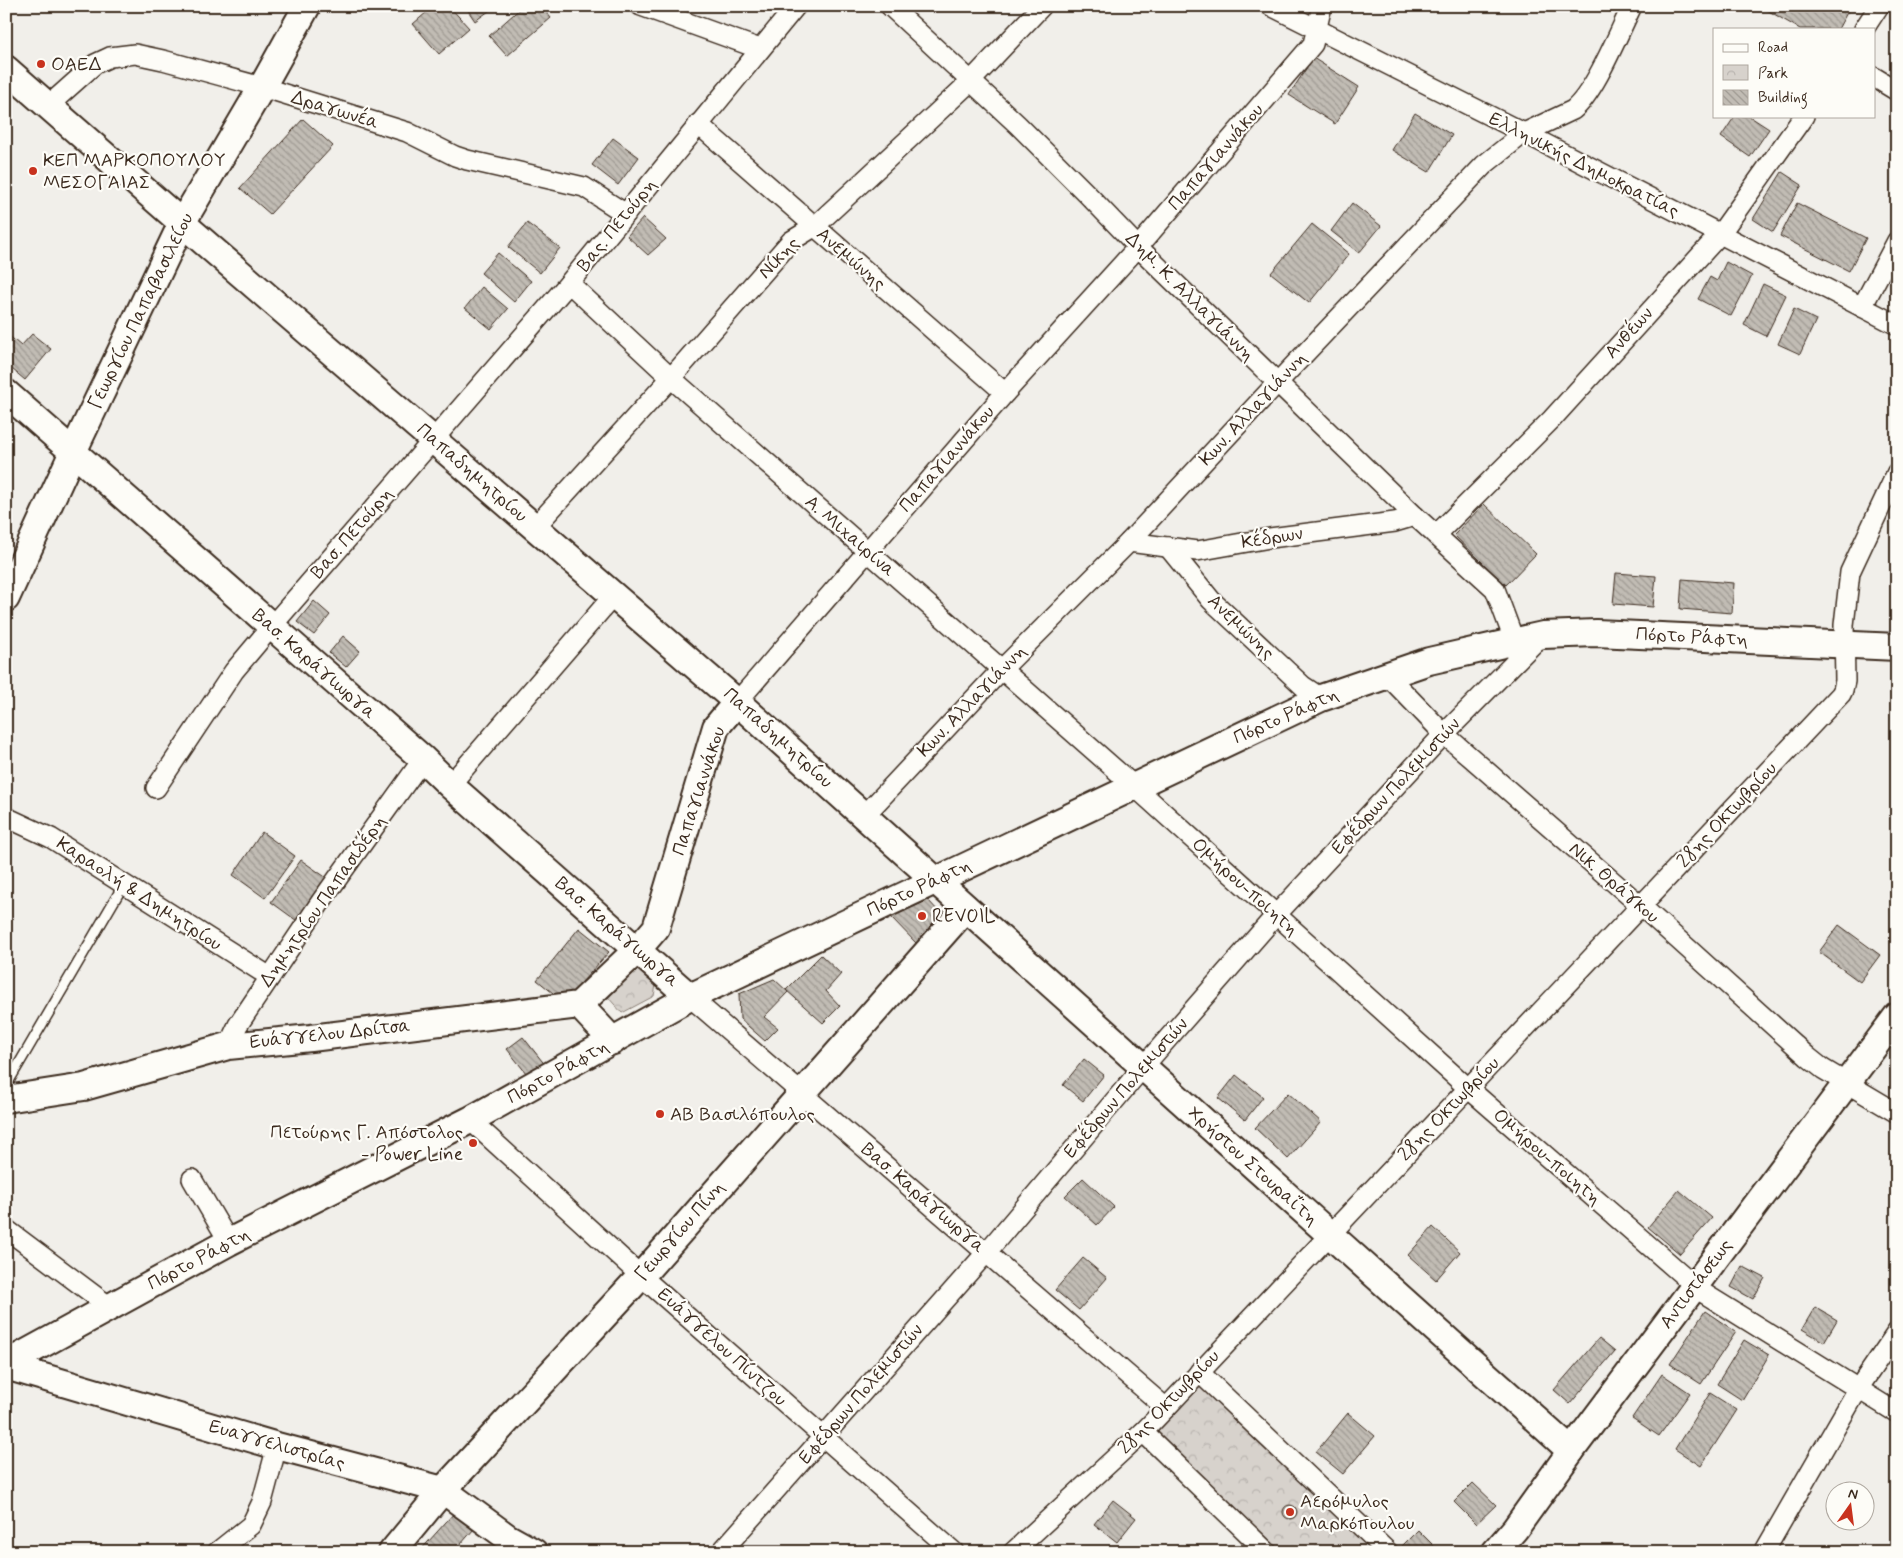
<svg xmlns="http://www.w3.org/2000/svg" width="1903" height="1558" viewBox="0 0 1903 1558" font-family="Mynerve,sans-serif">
  <defs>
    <pattern id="park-crowns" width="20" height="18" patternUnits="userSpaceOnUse" patternTransform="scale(1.25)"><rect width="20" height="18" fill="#d7d2cc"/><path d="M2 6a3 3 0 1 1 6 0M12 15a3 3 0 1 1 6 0" fill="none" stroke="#b9b4af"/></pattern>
    <pattern id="building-back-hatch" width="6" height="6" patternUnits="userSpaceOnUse" patternTransform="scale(1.25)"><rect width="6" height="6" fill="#c1bcb4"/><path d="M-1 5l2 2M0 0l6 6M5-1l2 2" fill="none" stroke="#9e9992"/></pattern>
  </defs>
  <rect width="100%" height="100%" fill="#f1efea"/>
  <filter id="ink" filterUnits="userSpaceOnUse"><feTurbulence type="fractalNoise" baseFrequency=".02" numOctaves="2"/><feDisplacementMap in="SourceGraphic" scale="10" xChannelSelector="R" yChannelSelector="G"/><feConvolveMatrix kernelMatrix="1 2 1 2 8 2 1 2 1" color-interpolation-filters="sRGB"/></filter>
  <g filter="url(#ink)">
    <!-- park -->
    <g fill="url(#park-crowns)" stroke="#897e75">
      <polygon points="639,963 657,979 654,996 622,1013 607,996"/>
      <polygon points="1203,1384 1379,1552 1275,1552 1155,1435"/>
    </g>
    <!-- building -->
    <g fill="url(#building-back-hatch)" stroke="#3b2a1e">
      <polygon points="434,6 449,6 469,28 439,54 413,24"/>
      <polygon points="465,6 496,6 475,21"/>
      <polygon points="523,6 541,6 551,18 507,56 489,36"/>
      <polygon points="1760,6 1844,6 1849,9 1838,29 1800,29"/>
      <polygon points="1313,58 1359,87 1335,124 1289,95"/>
      <polygon points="1415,113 1452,135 1429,172 1392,150"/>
      <polygon points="1735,116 1749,116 1769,129 1750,157 1721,137"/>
      <polygon points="303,119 333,146 270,214 240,188"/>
      <polygon points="613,138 639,157 618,185 592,165"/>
      <polygon points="1782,172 1802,185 1773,232 1753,219"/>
      <polygon points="1352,203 1381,226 1359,253 1331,231"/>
      <polygon points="1797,203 1866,238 1849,271 1780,236"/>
      <polygon points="643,218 666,239 648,255 627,236"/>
      <polygon points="527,223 560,248 540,273 508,247"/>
      <polygon points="1312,224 1349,254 1309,303 1271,273"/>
      <polygon points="498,253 531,281 514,302 481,273"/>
      <polygon points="1726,262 1752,276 1731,316 1698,299 1710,277 1717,281"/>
      <polygon points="1763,284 1786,295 1766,336 1744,325"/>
      <polygon points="482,287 508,309 491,329 465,308"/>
      <polygon points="1794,309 1816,320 1800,354 1778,344"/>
      <polygon points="6,333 21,346 32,334 51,349 25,380 6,364"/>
      <polygon points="1484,504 1536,554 1506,585 1454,535"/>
      <polygon points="1616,573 1656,576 1653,607 1613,604"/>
      <polygon points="1682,579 1734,583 1732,613 1680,609"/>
      <polygon points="314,601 330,615 314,635 297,622"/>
      <polygon points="343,636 360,651 346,667 329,653"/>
      <polygon points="262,832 295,856 265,898 233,875"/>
      <polygon points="301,860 334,883 304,926 271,902"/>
      <polygon points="928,900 940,913 917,944 891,917"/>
      <polygon points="1839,925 1880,955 1860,982 1819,952"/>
      <polygon points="579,928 609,952 564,1002 537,980"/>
      <polygon points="821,955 841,974 826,991 840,1006 823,1023 786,990"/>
      <polygon points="774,979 788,992 764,1017 778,1028 765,1041 740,1019 739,994"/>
      <polygon points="523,1037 546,1066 530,1078 507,1049"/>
      <polygon points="1084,1059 1104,1075 1083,1101 1063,1085"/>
      <polygon points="1236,1075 1263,1097 1245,1120 1218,1098"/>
      <polygon points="1288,1093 1321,1122 1288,1159 1255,1128"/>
      <polygon points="1083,1178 1114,1207 1097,1225 1065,1196"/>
      <polygon points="1679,1190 1712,1218 1680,1254 1648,1227"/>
      <polygon points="1433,1227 1460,1252 1436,1280 1408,1255"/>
      <polygon points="1083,1258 1107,1278 1079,1310 1055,1290"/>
      <polygon points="1742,1266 1765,1278 1753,1299 1731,1287"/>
      <polygon points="1815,1307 1837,1320 1824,1342 1802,1329"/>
      <polygon points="1705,1311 1736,1332 1701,1384 1670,1364"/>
      <polygon points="1599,1338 1615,1351 1570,1404 1554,1390"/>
      <polygon points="1744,1340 1769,1355 1742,1400 1717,1384"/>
      <polygon points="1662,1374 1690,1393 1659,1436 1632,1418"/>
      <polygon points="1710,1393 1737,1410 1701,1466 1675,1449"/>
      <polygon points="1348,1413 1375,1436 1343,1474 1316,1452"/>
      <polygon points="1473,1483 1496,1505 1476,1524 1454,1502"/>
      <polygon points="1113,1500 1136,1518 1117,1542 1094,1524"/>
      <circle cx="1290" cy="1512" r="7"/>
      <polygon points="455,1512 474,1529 454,1552 419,1552"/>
      <polygon points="1418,1530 1440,1552 1400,1552 1398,1550"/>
    </g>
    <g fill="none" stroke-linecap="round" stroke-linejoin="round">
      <!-- lane casing -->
      <g stroke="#3b2a1e" stroke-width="12">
        <polyline id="lane" points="6,1086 124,884"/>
      </g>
      <!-- street casing -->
      <g stroke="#3b2a1e" stroke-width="22">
        <g id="street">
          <polyline points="641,6 760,49"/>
          <polyline points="890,6 1018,125 1088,195 1138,247 1415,516 1495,589 1514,640"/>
          <polyline points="1271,6 1524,133 1897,325"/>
          <polyline points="1864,29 1879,6"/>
          <polyline points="1874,77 1897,91"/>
          <polyline points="49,105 95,64 110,57 135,54 163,60 262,87 407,132 455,156 467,160 584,187 626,214"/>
          <polyline points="698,124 1005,393"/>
          <polyline points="569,283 671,378 1134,786 1468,1088 1678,1271 1705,1294 1897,1413"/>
          <polyline points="1862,307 1897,241"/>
          <polyline points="535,527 671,378 791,241 814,227 883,163 971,81 1042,6"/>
          <polyline points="1436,535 1552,419 1720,234 1804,116"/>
          <polyline points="1129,542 1197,551 1270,538 1395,522 1415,516"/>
          <polyline points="1168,547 1211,600 1303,686 1321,698"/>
          <polyline points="1387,675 1444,734 1641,906 1808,1057 1823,1069 1897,1113"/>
          <polyline points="737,702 1005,393 1138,247 1313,44 1322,6"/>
          <polyline points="450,785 614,595"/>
          <polyline points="156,788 234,671 271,627 569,283 796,6"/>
          <path d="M864,816L1002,669L1129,542L1277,383L1484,165L1524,133L1573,110C1595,92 1618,34 1632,6"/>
          <polyline points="6,817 51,838 270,977"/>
          <polyline points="690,997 1166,1408"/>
          <polyline points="228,1046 238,1025 322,900 423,759"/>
          <polyline points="470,1120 641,1276 954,1552"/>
          <polyline points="192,1179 229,1242"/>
          <polyline points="6,1229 110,1307"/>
          <polyline points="1199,1372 1388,1552"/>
          <polyline points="1143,1432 1267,1552"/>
          <polyline points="217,1552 251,1525 262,1502 277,1446"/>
          <polyline points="721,1552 986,1253 1143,1067 1276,915 1444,734 1542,635"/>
          <polyline points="1013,1552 1143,1432 1166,1408 1841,694 1843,690 1845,681 1844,625 1850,572 1897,472"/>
          <polyline points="1764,1552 1858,1389 1897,1332"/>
        </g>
      </g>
      <!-- secondary casing -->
      <g stroke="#3b2a1e" stroke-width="30">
        <g id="secondary">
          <polyline points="6,69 182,223 737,702 1571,1451"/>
          <polyline points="6,393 423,759 450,785 690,997"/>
          <polyline points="6,598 73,452 182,223 262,87 307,6"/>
          <polyline points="579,1005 613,1041"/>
          <polyline points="6,1099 84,1087 228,1046 311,1038 579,1005 637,950 656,928 716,727 737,702"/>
          <polyline points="6,1364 229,1242 470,1120 690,997 1321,698 1429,661 1543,635 1596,633 1897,647"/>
          <polyline points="6,1366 277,1446 443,1490 507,1537 534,1552"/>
          <polyline points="392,1552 443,1490 641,1276 966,908"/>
          <polyline points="1495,1552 1515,1529 1571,1451 1897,1016"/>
        </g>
      </g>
      <!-- lane -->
      <use href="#lane" stroke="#fdfcf7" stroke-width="9"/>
      <!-- street -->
      <use href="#street" stroke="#fdfcf7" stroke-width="19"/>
      <!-- secondary -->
      <use href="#secondary" stroke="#fdfcf7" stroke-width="26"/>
    </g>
  </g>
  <!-- markers -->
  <g fill="#c8321e" stroke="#fdfcf7" stroke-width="2">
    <circle cx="41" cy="64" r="5"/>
    <circle cx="33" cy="171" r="5"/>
    <circle cx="922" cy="916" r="5"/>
    <circle cx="660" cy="1114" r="5"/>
    <circle cx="473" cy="1143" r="5"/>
    <circle cx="1290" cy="1512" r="5"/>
  </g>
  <g text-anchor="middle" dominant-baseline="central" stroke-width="4.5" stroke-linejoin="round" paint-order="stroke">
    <!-- poi labels -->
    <g font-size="19" fill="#3b2a1e" stroke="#fdfcf7" text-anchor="start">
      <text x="51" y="64">ΟΑΕΔ</text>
      <text x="43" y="160">ΚΕΠ ΜΑΡΚΟΠΟΥΛΟΥ<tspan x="43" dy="22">ΜΕΣΟΓΑΙΑΣ</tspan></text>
      <text x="932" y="916">REVOIL</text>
      <text x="670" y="1114">ΑΒ Βασιλόπουλος</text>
      <text x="463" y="1132" text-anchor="end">Πετούρης Γ. Απόστολος<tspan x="463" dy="22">- Power Line</tspan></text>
      <text x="1300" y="1501">Αερόμυλος<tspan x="1300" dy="22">Μαρκόπουλου</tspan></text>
    </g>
    <!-- street labels -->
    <g font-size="19" fill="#3b2a1e" stroke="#fdfcf7">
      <text transform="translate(335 110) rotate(17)">Δραγωνέα</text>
      <text transform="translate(1216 157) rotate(-49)">Παπαγιαννάκου</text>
      <text transform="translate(1584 165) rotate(27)">Ελληνικής Δημοκρατίας</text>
      <text transform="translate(617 225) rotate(-51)">Βας. Πετούρη</text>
      <text transform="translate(779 258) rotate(-46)">Νίκης</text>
      <text transform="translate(851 259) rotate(41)">Ανεμώνης</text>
      <text transform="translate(1190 297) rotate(45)">Δημ. Κ. Αλλαγιάννη</text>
      <text transform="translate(141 311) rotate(-64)">Γεωργίου Παπαβασιλείου</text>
      <text transform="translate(1629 333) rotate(-48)">Ανθέων</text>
      <text transform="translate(1253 409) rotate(-47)">Κων. Αλλαγιάννη</text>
      <text transform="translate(947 459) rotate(-49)">Παπαγιαννάκου</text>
      <text transform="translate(472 473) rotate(41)">Παπαδημητρίου</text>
      <text transform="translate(352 533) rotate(-49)">Βασ. Πετούρη</text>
      <text transform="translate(850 536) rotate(41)">Α. Μιχαιρίνα</text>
      <text transform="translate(1272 538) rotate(-9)">Κέδρων</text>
      <text transform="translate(1241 627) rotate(44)">Ανεμώνης</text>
      <text transform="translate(1692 637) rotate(3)">Πόρτο Ράφτη</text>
      <text transform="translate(314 664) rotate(41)">Βασ. Καράγιωργα</text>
      <text transform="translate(972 701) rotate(-46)">Κων. Αλλαγιάννη</text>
      <text transform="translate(1286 716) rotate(-24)">Πόρτο Ράφτη</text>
      <text transform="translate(778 738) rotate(42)">Παπαδημητρίου</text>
      <text transform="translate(1396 786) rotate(-47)">Εφέδρων Πολεμιστών</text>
      <text transform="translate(699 791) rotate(-72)">Παπαγιαννάκου</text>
      <text transform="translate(1727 815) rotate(-47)">28ης Οκτωβρίου</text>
      <text transform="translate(1614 883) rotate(41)">Νικ. Θράγκου</text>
      <text transform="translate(1245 887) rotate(42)">Ομήρου-ποιητη</text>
      <text transform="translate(919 888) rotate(-25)">Πόρτο Ράφτη</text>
      <text transform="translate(139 894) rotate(33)">Καραολή &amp; Δημητρίου</text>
      <text transform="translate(323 901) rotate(-55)">Δημητρίου Παπασιδέρη</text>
      <text transform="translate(617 932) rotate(41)">Βασ. Καράγιωργα</text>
      <text transform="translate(330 1034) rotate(-6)">Ευάγγελου Δρίτσα</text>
      <text transform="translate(558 1072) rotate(-29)">Πόρτο Ράφτη</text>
      <text transform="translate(1126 1088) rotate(-49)">Εφέδρων Πολεμιστών</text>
      <text transform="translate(1449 1109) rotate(-46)">28ης Οκτωβρίου</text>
      <text transform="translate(1547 1157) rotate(41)">Ομήρου-ποιητη</text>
      <text transform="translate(1253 1166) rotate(42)">Χρήστου Στουραΐτη</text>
      <text transform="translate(923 1198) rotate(41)">Βασ. Καράγιωργα</text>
      <text transform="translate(680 1231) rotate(-49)">Γεωργίου Πίνη</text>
      <text transform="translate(199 1259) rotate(-28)">Πόρτο Ράφτη</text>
      <text transform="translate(1696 1284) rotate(-53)">Αντιστάσεως</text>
      <text transform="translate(722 1347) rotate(42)">Ευάγγελου Πίντζου</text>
      <text transform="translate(861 1394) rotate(-49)">Εφέδρων Πολεμιστών</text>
      <text transform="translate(1169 1402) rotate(-46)">28ης Οκτωβρίου</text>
      <text transform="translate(277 1445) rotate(16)">Ευαγγελιστρίας</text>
    </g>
  </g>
  <!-- margin -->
  <rect width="1903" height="1558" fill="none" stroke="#fdfcf7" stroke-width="25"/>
  <rect x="12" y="12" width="1878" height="1533" fill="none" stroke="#3b2a1e" stroke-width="2" filter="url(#ink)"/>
  <!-- legend -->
  <rect x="1713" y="28" width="162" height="90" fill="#fdfcf7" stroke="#afa8a0"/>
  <rect x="1723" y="44" width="25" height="8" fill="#fdfcf7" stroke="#afa8a0"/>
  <text x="1758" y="52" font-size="15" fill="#3b2a1e">Road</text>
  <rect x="1723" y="65" width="25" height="15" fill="url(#park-crowns)" stroke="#afa8a0"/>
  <text x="1758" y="78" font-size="15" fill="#3b2a1e">Park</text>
  <rect x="1723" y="90" width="25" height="15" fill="url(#building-back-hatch)" stroke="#afa8a0"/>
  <text x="1758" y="102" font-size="15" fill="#3b2a1e">Building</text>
  <!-- north arrow -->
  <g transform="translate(1850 1506) rotate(14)"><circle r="24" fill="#fdfcf7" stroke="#afa8a0"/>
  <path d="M0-4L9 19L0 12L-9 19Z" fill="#c8321e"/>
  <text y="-8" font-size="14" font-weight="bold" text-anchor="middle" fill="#3b2a1e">N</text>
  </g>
</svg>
